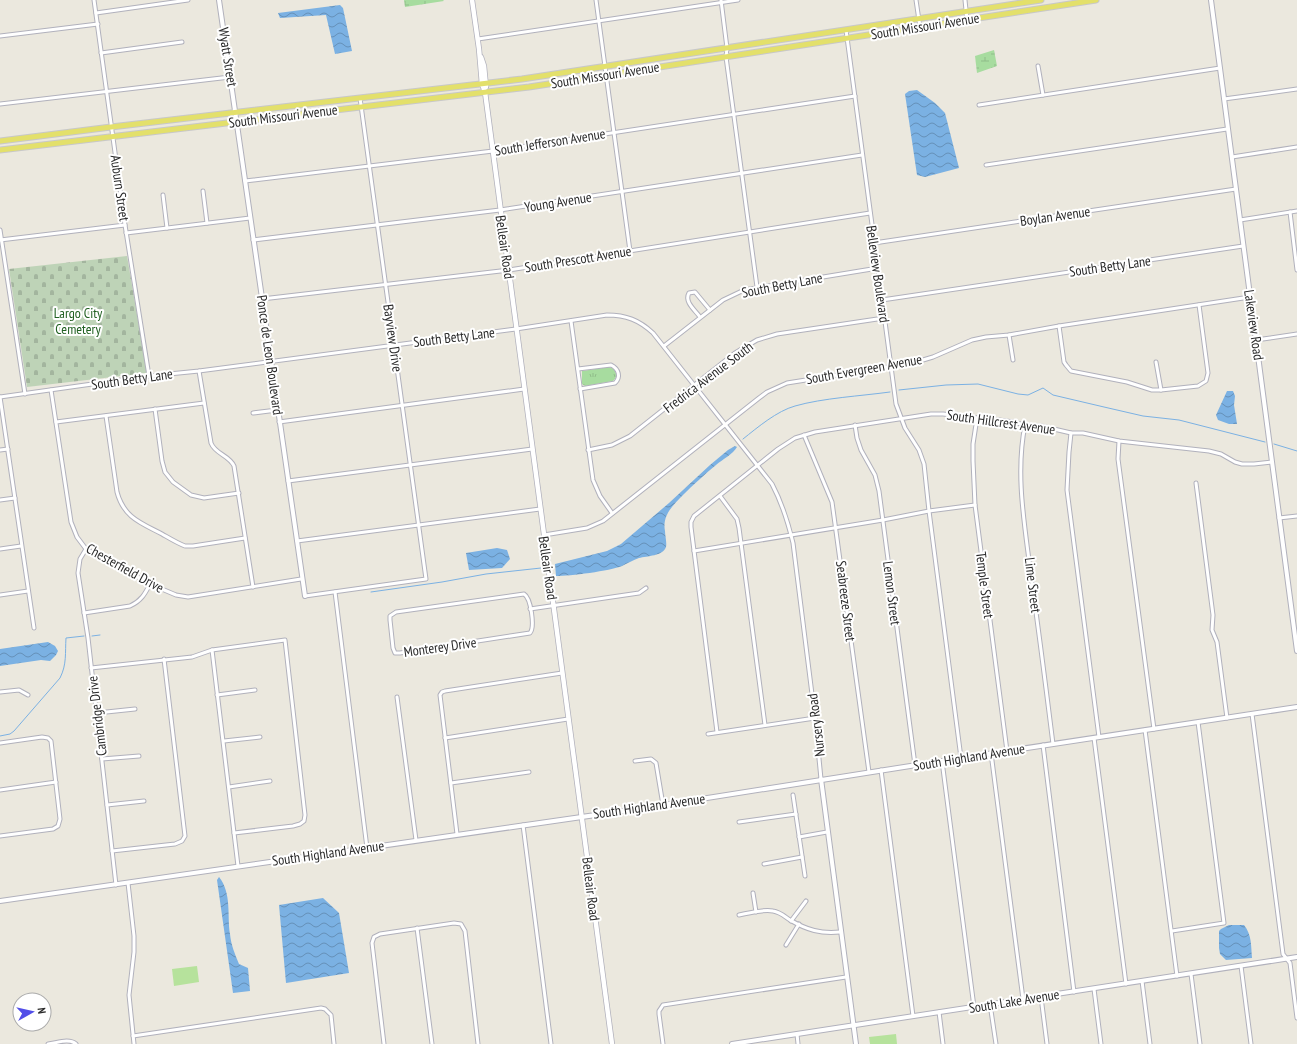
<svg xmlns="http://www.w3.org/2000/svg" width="1297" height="1044" viewBox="0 0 1297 1044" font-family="'PT Sans Narrow',sans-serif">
  <defs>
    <pattern id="grass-tufts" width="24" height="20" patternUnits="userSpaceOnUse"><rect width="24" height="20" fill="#a7dc9f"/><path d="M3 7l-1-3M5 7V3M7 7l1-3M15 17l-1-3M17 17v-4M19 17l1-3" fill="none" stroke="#90bd89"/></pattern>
    <pattern id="wetland-marsh" width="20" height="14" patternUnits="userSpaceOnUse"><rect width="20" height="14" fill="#a7dc9f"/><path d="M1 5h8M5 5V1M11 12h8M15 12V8" fill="none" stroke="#90bd89"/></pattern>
    <pattern id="cemetery-stones" width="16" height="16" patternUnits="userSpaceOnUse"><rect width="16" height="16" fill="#bed3b7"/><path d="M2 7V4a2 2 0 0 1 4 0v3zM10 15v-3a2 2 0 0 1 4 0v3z" fill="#a3b59e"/></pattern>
    <pattern id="water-waves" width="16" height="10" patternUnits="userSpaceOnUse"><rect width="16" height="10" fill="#7bb1e3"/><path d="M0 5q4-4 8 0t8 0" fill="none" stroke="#6590b8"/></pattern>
  </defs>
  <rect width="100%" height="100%" fill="#ebe8de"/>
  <!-- grass -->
  <path fill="url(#grass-tufts)" d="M609,367L614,369C617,374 617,377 613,381L585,386L582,384V371Z"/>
  <!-- wetland -->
  <g fill="url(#wetland-marsh)">
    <polygon points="404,0 443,0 444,1 405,7"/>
    <polygon points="994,50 997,66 977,73 975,56"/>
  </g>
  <!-- cemetery -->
  <polygon fill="url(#cemetery-stones)" points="127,256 147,373 27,387 9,269"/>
  <!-- pitch -->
  <g fill="#b6e29c">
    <polygon points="197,966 199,982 174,986 172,969"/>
    <polygon points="896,1034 897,1044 870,1044 869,1037"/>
  </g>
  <!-- water -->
  <g fill="url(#water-waves)">
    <polygon points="340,5 343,8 352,51 335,54 326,15 280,18 278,13"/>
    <polygon points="917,90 935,103 945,113 959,168 925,177 917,175 905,94 909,91"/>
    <polygon points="1227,391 1233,391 1235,396 1234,405 1237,424 1229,424 1218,420 1216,415"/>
    <path d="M735,446L737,447C733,454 723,459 716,465C705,474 693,485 683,495C672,506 662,516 665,531C665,536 667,542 666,547C663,556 647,556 639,558C633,560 628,563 622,566C610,571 570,576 556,576L555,564L607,551L621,544L669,503L710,465L728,450Z"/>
    <polygon points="497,548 507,550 510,559 502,568 469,570 466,553"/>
    <polygon points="48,642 55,646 58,651 56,655 50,661 41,660 0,666 0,649"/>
    <path d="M219,877C232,893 227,916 230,934C231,945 235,954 239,964L248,968L250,991L233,993L217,880Z"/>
    <polygon points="323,898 339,913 349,973 286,983 279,905"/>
    <path d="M1229,925H1244C1252,935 1251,946 1252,958L1226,960L1220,954L1219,948V931L1221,929Z"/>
  </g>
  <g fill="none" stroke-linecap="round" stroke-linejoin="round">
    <!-- stream -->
    <g stroke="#7bb1e3" stroke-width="1">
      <polyline points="899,390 946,385 978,384 1018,394 1028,395 1043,388 1053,395 1104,407 1143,416 1179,420 1265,442"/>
      <path d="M743,439C758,427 777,411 795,406C823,398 861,396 890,392"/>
      <polyline points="1274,444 1297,451"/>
      <polyline points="371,592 442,582 486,574 541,568"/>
      <polyline points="92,636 100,635"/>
      <path d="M0,736L10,734L14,731L60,678C67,664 65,653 66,638L84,636"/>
    </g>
    <!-- minor casing -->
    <g stroke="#b1b1bc" stroke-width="5">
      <g id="minor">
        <polyline points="94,0 125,225 149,376"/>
        <polyline points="596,0 630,251"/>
        <polyline points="721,0 727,48 726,57 757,287"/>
        <polyline points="916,0 920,27"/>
        <polyline points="965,0 967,20"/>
        <polyline points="96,13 188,0"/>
        <polyline points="846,30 896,404 905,428 919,450 924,464 929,511 961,758"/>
        <polyline points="0,36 98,24"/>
        <polyline points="478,39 738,0"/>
        <polyline points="101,53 182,42"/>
        <polyline points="1038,66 1043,95"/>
        <polyline points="1224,99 1297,89"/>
        <polyline points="0,104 230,77"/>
        <polyline points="979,105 1220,68"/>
        <polyline points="1232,157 1297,147"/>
        <polyline points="986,165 1227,129"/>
        <polyline points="245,181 493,151 855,96"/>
        <polyline points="203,191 207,223"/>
        <polyline points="163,195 167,228"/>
        <polyline points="1290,212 1297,270"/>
        <polyline points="1240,220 1297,211"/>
        <polyline points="0,230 25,394"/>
        <polyline points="126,233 250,218"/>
        <polyline points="0,240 125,225"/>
        <polyline points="253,240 500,210 862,155"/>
        <polyline points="874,243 1236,189"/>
        <polyline points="262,299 509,270 870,213"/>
        <polyline points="882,300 1243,246"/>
        <path d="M700,317C695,310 684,302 689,293L695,292L710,310"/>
        <polyline points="571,321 593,480 600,496 612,513"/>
        <polyline points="1059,326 1064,362 1066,365 1071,371 1127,382 1152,390 1161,390 1198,386 1206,381 1208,373 1199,305"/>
        <polyline points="1009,335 1013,360"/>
        <polyline points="1256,340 1297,334"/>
        <polyline points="664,346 723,300 744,290 878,268"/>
        <polyline points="1156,362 1161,390"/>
        <path d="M578,369L611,365C619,369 621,377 615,383L580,389"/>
        <path d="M199,371L211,443C215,454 229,455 234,466L253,587"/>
        <polyline points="51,390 71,522 77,537 86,549 150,584 176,595 188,597 301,579"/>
        <path d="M0,397L149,376L199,371L516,329L607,315C626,315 639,320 653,333L772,484C782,503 788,522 793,543L815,718L821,779"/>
        <polyline points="0,397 34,628"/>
        <polyline points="155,409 162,461 165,472 173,482 191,495 204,498 239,493"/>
        <polyline points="253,413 277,410"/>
        <path d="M106,416L117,492C124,518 141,523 162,534C169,538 177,543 185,546H193L245,538"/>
        <polyline points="977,418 973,444 973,461 975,505 1007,751"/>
        <polyline points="56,422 204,403"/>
        <polyline points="279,422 524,389"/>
        <polyline points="855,425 857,438 861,450 875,475 879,491 915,765"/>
        <path d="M1025,425C1015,475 1025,526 1031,576C1039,632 1046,688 1053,744"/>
        <polyline points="1071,433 1069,452 1067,490 1099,737"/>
        <polyline points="804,435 832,502 869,772"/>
        <polyline points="1119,441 1118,459 1154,729"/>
        <polyline points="0,450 8,449"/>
        <polyline points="588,450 612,445 630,436 735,353 757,340 777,334 884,318"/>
        <polyline points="288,481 532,449"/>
        <polyline points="1196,483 1213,615 1212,630 1217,642 1227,718"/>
        <polyline points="720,496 737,519 739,528 765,725"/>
        <polyline points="0,500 15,498"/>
        <polyline points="1279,518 1297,516"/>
        <polyline points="544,535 587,528 603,521 759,398 767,392 787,383 913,363 933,357 972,340 986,337 1009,335 1059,326 1250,297"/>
        <polyline points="297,541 540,509"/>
        <polyline points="0,549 21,546"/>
        <polyline points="86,549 80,559 78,573 88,638 116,885"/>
        <polyline points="694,551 883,520 929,511 975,505"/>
        <polyline points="335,592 367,848"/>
        <path d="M524,594C531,598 535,627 530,633L400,653H395L393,648L390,620V616L396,612Z"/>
        <polyline points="0,595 28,591"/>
        <polyline points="305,596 426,579 360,98"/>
        <polyline points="530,609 639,593 646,588"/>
        <path d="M84,613L130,606C141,601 145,594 150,584"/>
        <polyline points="212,650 238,866"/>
        <polyline points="91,668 192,657 212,650 285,640 305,815 304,821 300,824 293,826 234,833"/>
        <polyline points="0,692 19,690 28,695"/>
        <polyline points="217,695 255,690"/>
        <polyline points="397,697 416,840"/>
        <polyline points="97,713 135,709"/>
        <polyline points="1252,714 1283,954 1290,963 1297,1018"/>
        <polyline points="1145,730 1177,976"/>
        <polyline points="717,732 691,527 691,522 694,516 778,449 795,438 815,432 931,414 943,414 977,418 992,419 1013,422 1025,425 1041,426 1071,433 1083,433 1119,441 1209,451 1221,454 1235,462 1242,464 1254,464 1272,462"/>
        <polyline points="708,734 815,718"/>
        <polyline points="445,738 568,719"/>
        <polyline points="1094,738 1126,984"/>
        <polyline points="224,741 260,737"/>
        <polyline points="0,743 42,737 48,738 51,741 60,819 58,826 53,829 0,836"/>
        <polyline points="1043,745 1074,992"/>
        <polyline points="991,753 1023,999"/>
        <polyline points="102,759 139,756"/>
        <polyline points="635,761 651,759 656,763 663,805"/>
        <polyline points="942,761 974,1007"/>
        <polyline points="881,770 913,1016"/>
        <polyline points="451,783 529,772"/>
        <polyline points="229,787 270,781"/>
        <polyline points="0,790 56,782"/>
        <polyline points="793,795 805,876"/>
        <polyline points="107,805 144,801"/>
        <polyline points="739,822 796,814"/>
        <polyline points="523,825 551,1044"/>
        <polyline points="457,834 440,695 442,692 445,691 562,673"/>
        <polyline points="799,837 827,832"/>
        <polyline points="112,851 175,844 182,841 185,836 164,659"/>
        <polyline points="764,864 802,857"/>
        <polyline points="128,883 134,936 134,952 129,995 134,1044"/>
        <polyline points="753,893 756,912"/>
        <path d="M739,915C749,913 763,909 773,911C780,912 784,916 790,920C807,930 821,934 840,932"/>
        <polyline points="791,921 806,901"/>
        <polyline points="417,928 432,1044"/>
        <polyline points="1172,931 1224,923 1198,722"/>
        <polyline points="786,945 799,924"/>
        <polyline points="1241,966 1251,1044"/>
        <polyline points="1191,974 1200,1044"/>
        <polyline points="1142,981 1150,1044"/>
        <polyline points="1094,989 1101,1044"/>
        <polyline points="1041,997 1047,1044"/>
        <polyline points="990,1004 996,1044"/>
        <polyline points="939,1012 943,1044"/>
        <polyline points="797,1034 798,1044"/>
        <polyline points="133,1036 321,1008 325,1009 331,1015 334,1044"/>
        <path d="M48,1044C57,1043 69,1038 76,1044"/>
        <polyline points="384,1044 372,943 374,937 380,934 454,923 461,924 465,931 478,1044"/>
        <polyline points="663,1044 659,1014 659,1011 663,1005 846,977"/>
      </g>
    </g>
    <!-- tertiary casing -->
    <g stroke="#b1b1bc" stroke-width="6">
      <g id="tertiary">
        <polyline points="219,0 305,596"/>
        <polyline points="1211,0 1297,651"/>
        <polyline points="821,779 856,1044"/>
        <polyline points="0,901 644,808 961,758 1297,707"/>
        <polyline points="732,1044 1297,957"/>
      </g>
    </g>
    <!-- secondary casing -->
    <g stroke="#b1b1bc" stroke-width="6">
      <g id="secondary">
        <polyline points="472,0 479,49 482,84 485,92 612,1044"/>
        <polyline points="481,57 484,66 486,87"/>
      </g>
    </g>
    <!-- primary casing -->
    <g stroke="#c8c8c8" stroke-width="7">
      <g id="primary">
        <polyline points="0,141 111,127 522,79 1041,0"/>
        <polyline points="0,150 529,87 1096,0"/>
      </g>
    </g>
    <!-- minor -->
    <use href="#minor" stroke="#fff" stroke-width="3"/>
    <!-- tertiary -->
    <use href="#tertiary" stroke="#fff" stroke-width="4"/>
    <!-- secondary -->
    <use href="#secondary" stroke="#fff" stroke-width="4.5"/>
    <!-- primary -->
    <use href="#primary" stroke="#e3e06b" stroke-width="5"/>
  </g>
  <g text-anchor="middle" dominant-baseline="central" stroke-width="4" stroke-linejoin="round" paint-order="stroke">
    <!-- street labels -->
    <g font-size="14" fill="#2a2a2a" stroke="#fff">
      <text transform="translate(925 26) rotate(-9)">South Missouri Avenue</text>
      <text transform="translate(228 57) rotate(81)">Wyatt Street</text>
      <text transform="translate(605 75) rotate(-9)">South Missouri Avenue</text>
      <text transform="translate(283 116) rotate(-7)">South Missouri Avenue</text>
      <text transform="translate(550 142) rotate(-9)">South Jefferson Avenue</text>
      <text transform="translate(120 188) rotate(82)">Auburn Street</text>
      <text transform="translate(558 202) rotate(-9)">Young Avenue</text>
      <text transform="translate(1055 216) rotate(-8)">Boylan Avenue</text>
      <text transform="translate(505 247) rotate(82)">Belleair Road</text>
      <text transform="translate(578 259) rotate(-9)">South Prescott Avenue</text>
      <text transform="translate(1110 266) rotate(-8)">South Betty Lane</text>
      <text transform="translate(878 274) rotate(82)">Belleview Boulevard</text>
      <text transform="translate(782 285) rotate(-11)">South Betty Lane</text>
      <text transform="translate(1254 325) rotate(82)">Lakeview Road</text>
      <text transform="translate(454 337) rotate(-7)">South Betty Lane</text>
      <text transform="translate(393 338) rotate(82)">Bayview Drive</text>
      <text transform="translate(270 355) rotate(82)">Ponce de Leon Boulevard</text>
      <text transform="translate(864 369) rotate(-10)">South Evergreen Avenue</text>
      <text transform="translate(708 377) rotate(-37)">Fredrica Avenue South</text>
      <text transform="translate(132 379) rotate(-8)">South Betty Lane</text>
      <text transform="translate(1001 422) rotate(8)">South Hillcrest Avenue</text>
      <text transform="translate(125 568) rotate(29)">Chesterfield Drive</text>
      <text transform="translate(548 568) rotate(82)">Belleair Road</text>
      <text transform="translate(985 585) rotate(83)">Temple Street</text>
      <text transform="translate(1033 585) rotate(83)">Lime Street</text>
      <text transform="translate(892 593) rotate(83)">Lemon Street</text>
      <text transform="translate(846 601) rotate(83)">Seabreeze Street</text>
      <text transform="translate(440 647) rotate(-8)">Monterey Drive</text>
      <text transform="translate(97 716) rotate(-97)">Cambridge Drive</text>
      <text transform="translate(816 725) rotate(-97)">Nursery Road</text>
      <text transform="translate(969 757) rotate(-9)">South Highland Avenue</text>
      <text transform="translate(649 806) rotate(-8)">South Highland Avenue</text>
      <text transform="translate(328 853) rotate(-8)">South Highland Avenue</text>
      <text transform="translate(591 889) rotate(83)">Belleair Road</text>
      <text transform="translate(1014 1001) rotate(-9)">South Lake Avenue</text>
    </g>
    <!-- park labels -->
    <g font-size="14" fill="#216022" stroke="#fff">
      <text x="78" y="313">Largo City<tspan x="78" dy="16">Cemetery</tspan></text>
    </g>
  </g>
  <!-- north arrow -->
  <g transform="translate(32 1012) rotate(82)"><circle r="19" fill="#ffffff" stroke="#aaaaaa"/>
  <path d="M0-3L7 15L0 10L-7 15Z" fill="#524ee8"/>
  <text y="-6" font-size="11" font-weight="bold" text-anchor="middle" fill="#2a2a2a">N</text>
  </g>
</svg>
